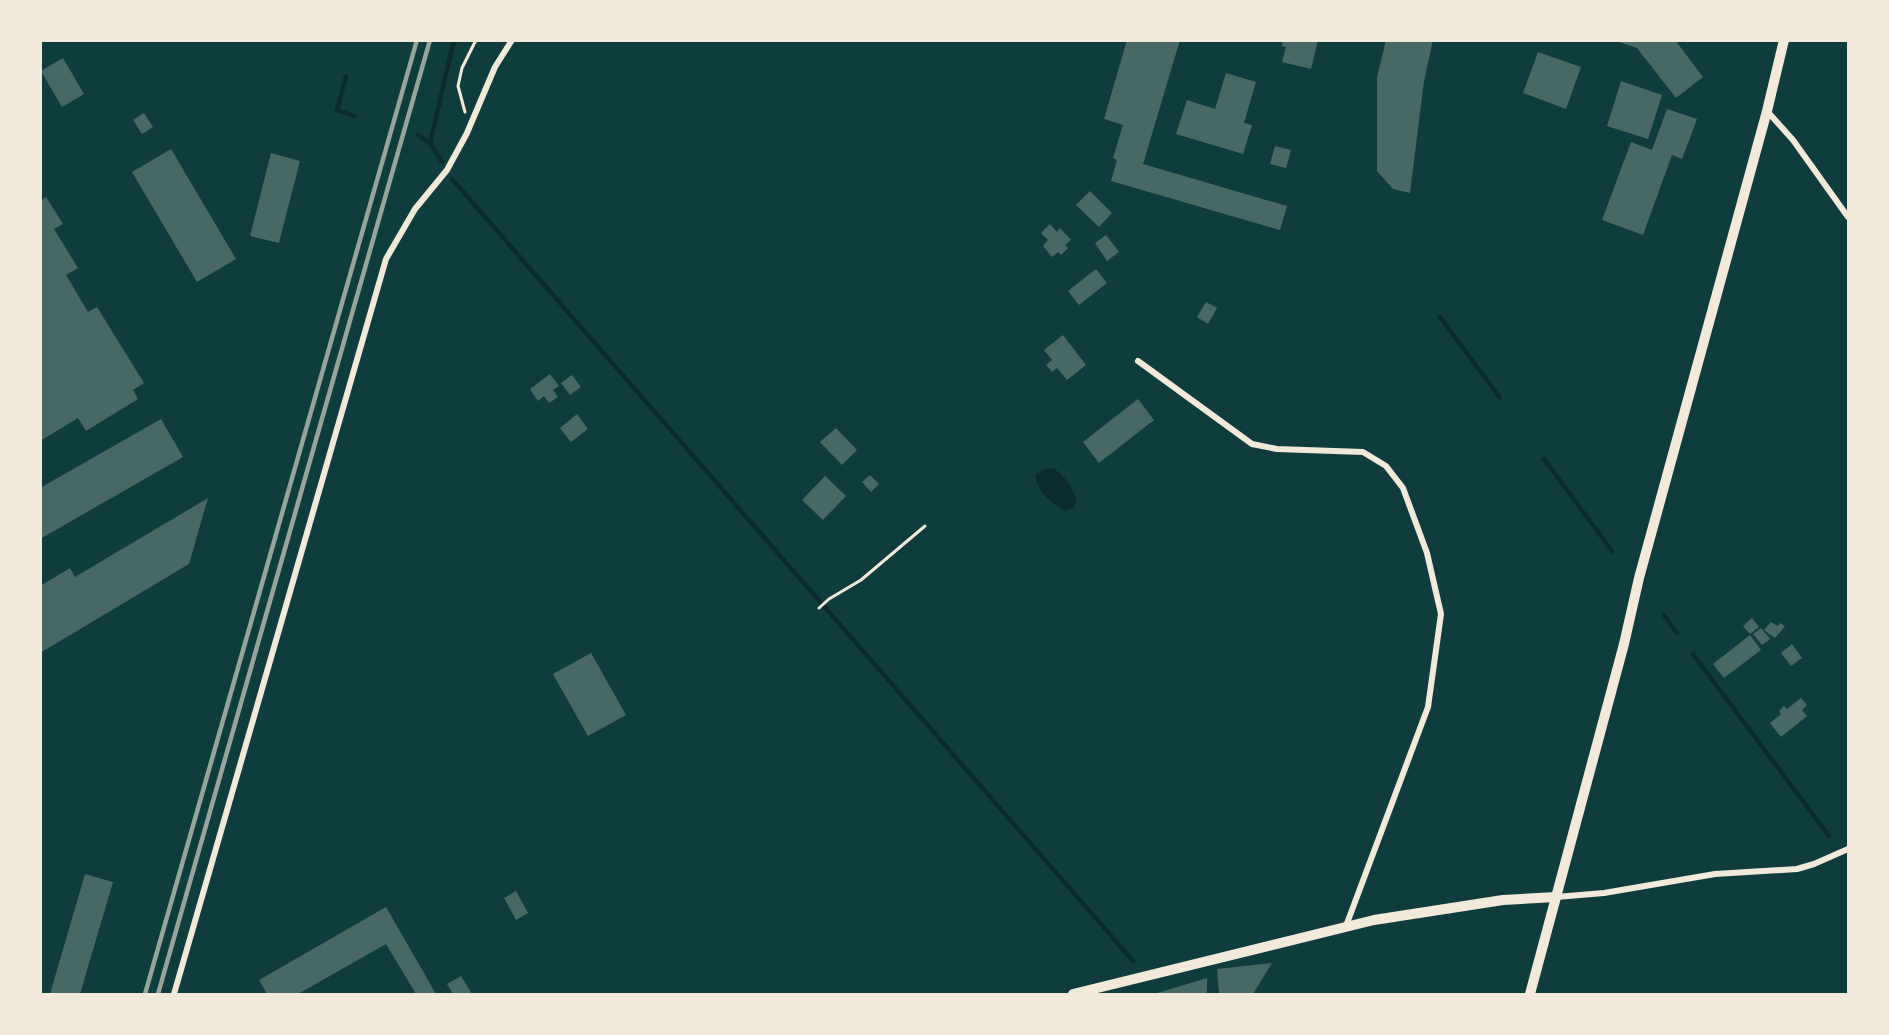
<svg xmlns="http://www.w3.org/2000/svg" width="1889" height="1035" viewBox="0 0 1889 1035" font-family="Helvetica,sans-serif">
  <rect width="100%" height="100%" fill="#0f3d3e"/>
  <!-- water -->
  <path fill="#0a2a2b" d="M1053,468C1066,476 1072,488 1077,501L1073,508L1066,511C1053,506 1034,489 1036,475L1044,469Z"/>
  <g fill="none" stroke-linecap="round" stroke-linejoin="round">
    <!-- stream -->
    <g stroke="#0a2a2b" stroke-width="4.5">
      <polyline points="346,77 337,110 354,116"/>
      <polyline points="418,135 430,143 442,162"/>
      <polyline points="430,143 454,40"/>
      <polyline points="452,179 1133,961"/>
      <polyline points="1440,317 1500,398"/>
      <polyline points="1544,459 1612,551"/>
      <polyline points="1664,615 1677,633"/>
      <polyline points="1693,654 1829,836"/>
    </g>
  </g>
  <!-- building -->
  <g fill="#486865">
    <polygon points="1127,40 1180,40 1143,164 1287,206 1280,230 1111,181 1117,160 1113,158 1123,125 1104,119"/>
    <polygon points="1283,40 1318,40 1311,69 1282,62 1286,47 1282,46"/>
    <polygon points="1386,40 1433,40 1424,81 1410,193 1393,189 1377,171 1377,77"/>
    <polygon points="1613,40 1675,40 1703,77 1676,98 1637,48"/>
    <polygon points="1538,52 1581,67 1566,109 1523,93"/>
    <polygon points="63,58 84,94 62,107 41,71"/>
    <polygon points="1226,73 1256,82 1244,123 1252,125 1243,154 1176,134 1187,100 1215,109"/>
    <polygon points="1621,81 1662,95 1648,139 1607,126"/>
    <polygon points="1667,109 1697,119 1682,159 1672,155 1643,235 1602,220 1631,142 1652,150"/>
    <polygon points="144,113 153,127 142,134 133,120"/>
    <polygon points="1275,146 1291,150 1286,168 1270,164"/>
    <polygon points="171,149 236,259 197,282 132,172"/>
    <polygon points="271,153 300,161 279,243 250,236"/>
    <polygon points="1090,191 1112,213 1099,227 1076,205"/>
    <polygon points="46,197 63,224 54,229 78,268 66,275 88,312 97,307 144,383 133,390 138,399 86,431 78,418 40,441 40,360 42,359 40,357 40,201"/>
    <polygon points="1050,224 1057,232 1060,228 1071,240 1065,245 1068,248 1061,255 1058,252 1052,257 1043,246 1048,240 1041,233"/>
    <polygon points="1106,235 1119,252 1107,261 1095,243"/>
    <polygon points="1096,269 1107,283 1079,305 1068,291"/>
    <polygon points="1206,302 1217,308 1208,324 1197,317"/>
    <polygon points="1063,335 1086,365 1067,380 1057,368 1052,372 1046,365 1052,360 1044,350"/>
    <polygon points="550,374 559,386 553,390 558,397 549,403 544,396 538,401 530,389"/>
    <polygon points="572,375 581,387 570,395 561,383"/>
    <polygon points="1138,399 1154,420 1099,463 1083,442"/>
    <polygon points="577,414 588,429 571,442 560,428"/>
    <polygon points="161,419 183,457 40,539 40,488"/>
    <polygon points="836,428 857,450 842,465 820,442"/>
    <polygon points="870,475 879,484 871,492 862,482"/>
    <polygon points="825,476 846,496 823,520 802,500"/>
    <polygon points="208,498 189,564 40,653 40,586 70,568 75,577"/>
    <polygon points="1752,618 1759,627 1750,634 1743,626"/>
    <polygon points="1771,622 1778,626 1780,623 1785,626 1775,638 1764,630"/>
    <polygon points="1761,628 1770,639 1762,645 1753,634"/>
    <polygon points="1750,635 1761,650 1724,678 1713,664"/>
    <polygon points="1792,644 1802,658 1791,666 1781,653"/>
    <polygon points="591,653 626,715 588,736 553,674"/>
    <polygon points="1801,698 1807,705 1802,710 1807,716 1781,737 1770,723 1781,714 1779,711 1784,706 1787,709"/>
    <polygon points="85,874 113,882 80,994 50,994"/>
    <polygon points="516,891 528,913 516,920 504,898"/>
    <polygon points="386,907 436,994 416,994 386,944 298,994 267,994 259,980"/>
    <polygon points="1272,963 1253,994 1219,994 1217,969"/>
    <polygon points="461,976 472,994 453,994 447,984"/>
    <polygon points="1207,978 1207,994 1154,994"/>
  </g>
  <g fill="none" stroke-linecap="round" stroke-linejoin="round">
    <!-- path -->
    <g stroke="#f1e9da" stroke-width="3">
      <polyline points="465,112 458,86 462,68 476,40"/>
      <polyline points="819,608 829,599 861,580 925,526"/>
    </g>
    <!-- minor -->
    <g stroke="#f1e9da" stroke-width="6">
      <polyline points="1767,111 1793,140 1848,217"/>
      <polyline points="1138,361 1252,444 1277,449 1363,452 1386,466 1403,488 1427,553 1441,614 1428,707 1346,926"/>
      <polyline points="1556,897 1604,893 1715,874 1797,869 1814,864 1848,849"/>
      <polyline points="174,994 386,259 415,209 447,170 467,133 495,67 512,40"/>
    </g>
    <!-- tertiary -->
    <g stroke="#f1e9da" stroke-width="10">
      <polyline points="1073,994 1374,920 1503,900 1556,897"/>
      <polyline points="1530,994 1624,644 1639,578 1767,111 1784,40"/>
    </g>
    <!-- rail -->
    <g stroke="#97a49c" stroke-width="4.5">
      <polyline points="145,994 417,40"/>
      <polyline points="158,994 430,40"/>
    </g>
  </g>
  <!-- border -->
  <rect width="1889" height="1035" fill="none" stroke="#f1e9da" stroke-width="84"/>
</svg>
